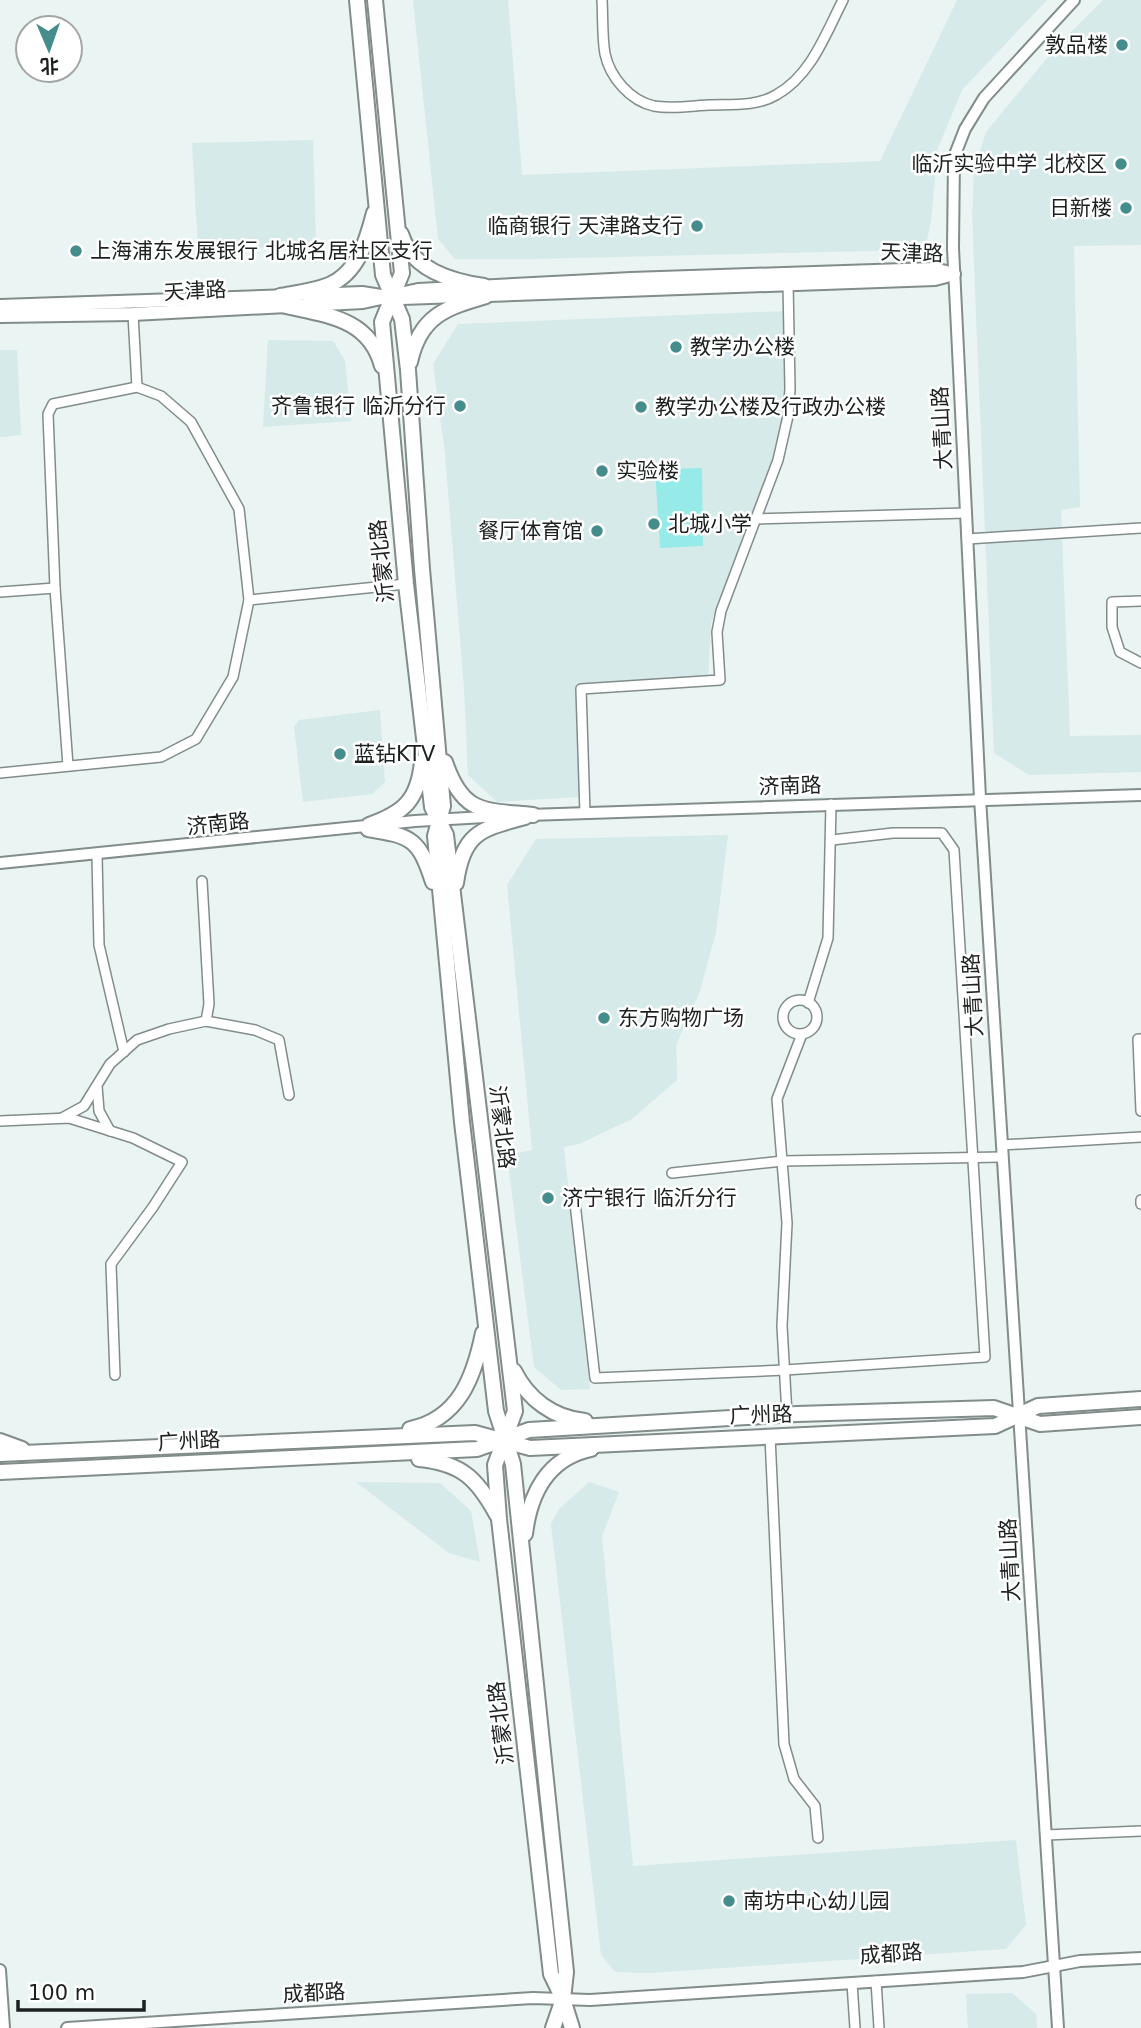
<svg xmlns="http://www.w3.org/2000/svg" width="1141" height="2028" viewBox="0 0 1141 2028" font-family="'DejaVu Sans','Noto Sans SC',sans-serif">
  <rect width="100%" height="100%" fill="#e9f4f3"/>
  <!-- built -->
  <g fill="#d6eae9">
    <polygon points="413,0 508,0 522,175 880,161 957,0 1047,0 962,90 938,148 931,221 926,245 911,250 531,259 455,259 438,239"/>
    <polygon points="1103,0 1141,0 1141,245 1074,246 1080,507 1061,510 1070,736 1141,735 1141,772 1029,775 994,753 972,215 974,171 986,132 1057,46"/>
    <polygon points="313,140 316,236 304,246 198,249 192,143"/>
    <polygon points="785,311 787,383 777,447 711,623 708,676 577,685 580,797 497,802 468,775 464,689 445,454 433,364 458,324"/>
    <polygon points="268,340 333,341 345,361 351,421 263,427"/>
    <polygon points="0,350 17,350 21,435 0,437"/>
    <polygon points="380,710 385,782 372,794 303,802 294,727 299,720"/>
    <polygon points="728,835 716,932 700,991 676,1045 677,1080 632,1119 579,1144 564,1147 590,1389 561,1390 534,1367 507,1155 532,1150 507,885 536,839"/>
    <polygon points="356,1482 440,1483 471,1511 480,1562 449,1553"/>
    <polygon points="589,1482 619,1492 602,1536 633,1866 1016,1840 1026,1925 1006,1949 650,1973 615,1972 601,1955 551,1524 559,1509"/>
    <polygon points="1012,1993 1036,2014 1037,2028 968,2028 966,1994"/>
  </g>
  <!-- green -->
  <polygon fill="#96ebe9" points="702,468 703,546 660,548 655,469"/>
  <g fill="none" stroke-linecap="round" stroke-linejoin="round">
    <!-- minor casing -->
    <g stroke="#828c8b" stroke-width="12">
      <g id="minor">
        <path d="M602,0C603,17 602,37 605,54C610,77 630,101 654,106C671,109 691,106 708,105C730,104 756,107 776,95C811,76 826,33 843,0"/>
        <polyline points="133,314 137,387"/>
        <polyline points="754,519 966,513"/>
        <polyline points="967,539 1141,528"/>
        <polyline points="0,592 55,588"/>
        <polyline points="249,600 406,584"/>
        <polyline points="1141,601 1112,602 1112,627 1120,652 1141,663"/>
        <polyline points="0,773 161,757 196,739 233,677 249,600 239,509 191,422 161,396 137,387 53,404 48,414 55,588 68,766"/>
        <polyline points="585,813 581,689 720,680 717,632 721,611 778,460 788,416 790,389 788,283"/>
        <polyline points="97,856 99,945 124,1052"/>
        <polyline points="202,881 209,1004 206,1021"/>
        <circle cx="800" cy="1017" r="17"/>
        <polyline points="808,1003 828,938 831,804"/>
        <polyline points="1141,1039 1138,1039 1141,1111"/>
        <polyline points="97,1086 99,1111 110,1131"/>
        <polyline points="62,1118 84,1106 110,1064 137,1040 169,1029 206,1021 255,1030 279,1040 289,1095"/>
        <polyline points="0,1121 69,1118 133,1138 182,1162 153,1207 111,1264 115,1375"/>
        <polyline points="1002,1145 1141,1137"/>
        <polyline points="672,1173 783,1161 1002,1157"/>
        <polyline points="1141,1200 1141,1204"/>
        <polyline points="575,1203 595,1378 785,1370 985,1357 954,850 942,833 893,833 832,840"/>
        <polyline points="787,1415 782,1326 787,1223 777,1099 802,1034"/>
        <polyline points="770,1436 784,1744 794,1779 815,1806 818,1838"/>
        <polyline points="1046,1835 1141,1831"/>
        <polyline points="876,1981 879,2028"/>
        <polyline points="852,1983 855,2028"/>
      </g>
    </g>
    <!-- tertiary casing -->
    <g stroke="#828c8b" stroke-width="14">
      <g id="tertiary">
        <polyline points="528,815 1141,795"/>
        <polyline points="0,863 415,821 502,816"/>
        <polyline points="0,1970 4,2028"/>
        <polyline points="67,2028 533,1998 590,2000 1023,1972 1080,1961 1141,1958"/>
        <polyline points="1058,2028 980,798 953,248 954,157 965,129 984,98 1074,0"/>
      </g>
    </g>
    <!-- secondary casing -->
    <g stroke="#828c8b" stroke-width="16">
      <g id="secondary">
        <polyline points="308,295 362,293 381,296"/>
        <polyline points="402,298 935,279 950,275"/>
        <polyline points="0,306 290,296"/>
        <polyline points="0,316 133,314 363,302 418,290 631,279 934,269 954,274"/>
      </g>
    </g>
    <!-- primary casing -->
    <g stroke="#828c8b" stroke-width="18">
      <g id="primary">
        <polyline points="357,0 383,275 402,319 408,370 422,569 443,806 435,836 462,1122 496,1411 513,1464 566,1972 563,1999 553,2028"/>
        <polyline points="375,0 402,273 382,322 406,584 432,807 446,835 515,1411 495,1465 499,1519 551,1974 563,1999 572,2028"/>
        <path d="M401,234C412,270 451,281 484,286"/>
        <path d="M280,296C296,293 314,291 329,285C358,273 367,240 374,213"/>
        <path d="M282,305C324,315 369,317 382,366"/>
        <path d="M410,362C420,316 445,308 486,296"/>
        <path d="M445,762C463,815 484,810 533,815"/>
        <path d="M369,825C404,813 418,800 422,762"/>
        <path d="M368,829C412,836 419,839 433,882"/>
        <path d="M456,883C463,832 481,829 525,817"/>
        <path d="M514,1371C528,1399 553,1418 585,1421"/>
        <path d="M410,1429C459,1419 474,1377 483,1333"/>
        <polyline points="0,1441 22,1449"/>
        <polyline points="0,1454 475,1433 530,1448 995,1426 1038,1406 1141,1399"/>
        <path d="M419,1459C461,1463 477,1478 497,1515"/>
        <polyline points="0,1472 477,1449 529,1430 797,1414 994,1408 1040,1424 1141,1417"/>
        <path d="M525,1534C530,1493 548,1458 591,1449"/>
      </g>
    </g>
    <!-- minor -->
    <use href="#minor" stroke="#fff" stroke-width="9"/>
    <!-- tertiary -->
    <use href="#tertiary" stroke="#fff" stroke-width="10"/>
    <!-- secondary -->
    <use href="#secondary" stroke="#fff" stroke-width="12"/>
    <!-- primary -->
    <use href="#primary" stroke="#fff" stroke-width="14"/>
  </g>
  <!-- markers -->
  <g fill="#458d8c" stroke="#fff" stroke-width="2.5">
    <circle cx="1122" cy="45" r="7"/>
    <circle cx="1121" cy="164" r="7"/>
    <circle cx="1126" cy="208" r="7"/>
    <circle cx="697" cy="226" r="7"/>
    <circle cx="76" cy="251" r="7"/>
    <circle cx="676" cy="347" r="7"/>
    <circle cx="460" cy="406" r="7"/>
    <circle cx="641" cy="407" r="7"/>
    <circle cx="602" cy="471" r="7"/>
    <circle cx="654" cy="524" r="7"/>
    <circle cx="597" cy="531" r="7"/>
    <circle cx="340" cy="754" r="7"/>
    <circle cx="604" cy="1018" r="7"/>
    <circle cx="548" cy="1198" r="7"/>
    <circle cx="729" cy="1901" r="7"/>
  </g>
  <g text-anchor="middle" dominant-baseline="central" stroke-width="5" stroke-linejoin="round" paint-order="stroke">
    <!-- poi labels -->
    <g font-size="21" fill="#1c2020" stroke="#fff" text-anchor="start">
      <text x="1108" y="45" text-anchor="end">敦品楼</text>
      <text x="1107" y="164" text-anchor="end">临沂实验中学 北校区</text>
      <text x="1112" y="208" text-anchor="end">日新楼</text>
      <text x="683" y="226" text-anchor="end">临商银行 天津路支行</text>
      <text x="90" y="251">上海浦东发展银行 北城名居社区支行</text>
      <text x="690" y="347">教学办公楼</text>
      <text x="446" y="406" text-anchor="end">齐鲁银行 临沂分行</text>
      <text x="655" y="407">教学办公楼及行政办公楼</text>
      <text x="616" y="471">实验楼</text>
      <text x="668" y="524">北城小学</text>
      <text x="583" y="531" text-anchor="end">餐厅体育馆</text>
      <text x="354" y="754">蓝钻KTV</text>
      <text x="618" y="1018">东方购物广场</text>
      <text x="562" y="1198">济宁银行 临沂分行</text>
      <text x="743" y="1901">南坊中心幼儿园</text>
    </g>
    <!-- street labels -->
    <g font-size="21" fill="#1c2020" stroke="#fff">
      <text transform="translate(912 253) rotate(2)">天津路</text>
      <text transform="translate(195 291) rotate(-3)">天津路</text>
      <text transform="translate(942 428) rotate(-93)">大青山路</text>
      <text transform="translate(382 561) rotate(-96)">沂蒙北路</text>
      <text transform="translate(790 786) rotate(-2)">济南路</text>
      <text transform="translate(218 824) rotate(-6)">济南路</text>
      <text transform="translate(973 995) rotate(-93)">大青山路</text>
      <text transform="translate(502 1127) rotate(83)">沂蒙北路</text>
      <text transform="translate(761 1415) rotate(-2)">广州路</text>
      <text transform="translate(189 1441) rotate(-3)">广州路</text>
      <text transform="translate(1010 1560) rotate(-93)">大青山路</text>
      <text transform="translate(501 1723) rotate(-97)">沂蒙北路</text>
      <text transform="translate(891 1954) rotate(-4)">成都路</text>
      <text transform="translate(314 1993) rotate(-3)">成都路</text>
    </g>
  </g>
  <!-- north arrow -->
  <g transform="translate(49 49) rotate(178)"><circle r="33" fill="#ffffff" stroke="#a4a6a6" stroke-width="2"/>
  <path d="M0-5L12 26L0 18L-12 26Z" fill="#458d8c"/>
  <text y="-10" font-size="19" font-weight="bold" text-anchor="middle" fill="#1c2020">北</text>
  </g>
  <!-- scale -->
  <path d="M18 2000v10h126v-10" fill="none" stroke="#1c2020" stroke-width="3.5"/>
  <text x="28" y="2000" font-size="21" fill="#1c2020" stroke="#ffffff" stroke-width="5" paint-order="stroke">100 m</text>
</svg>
